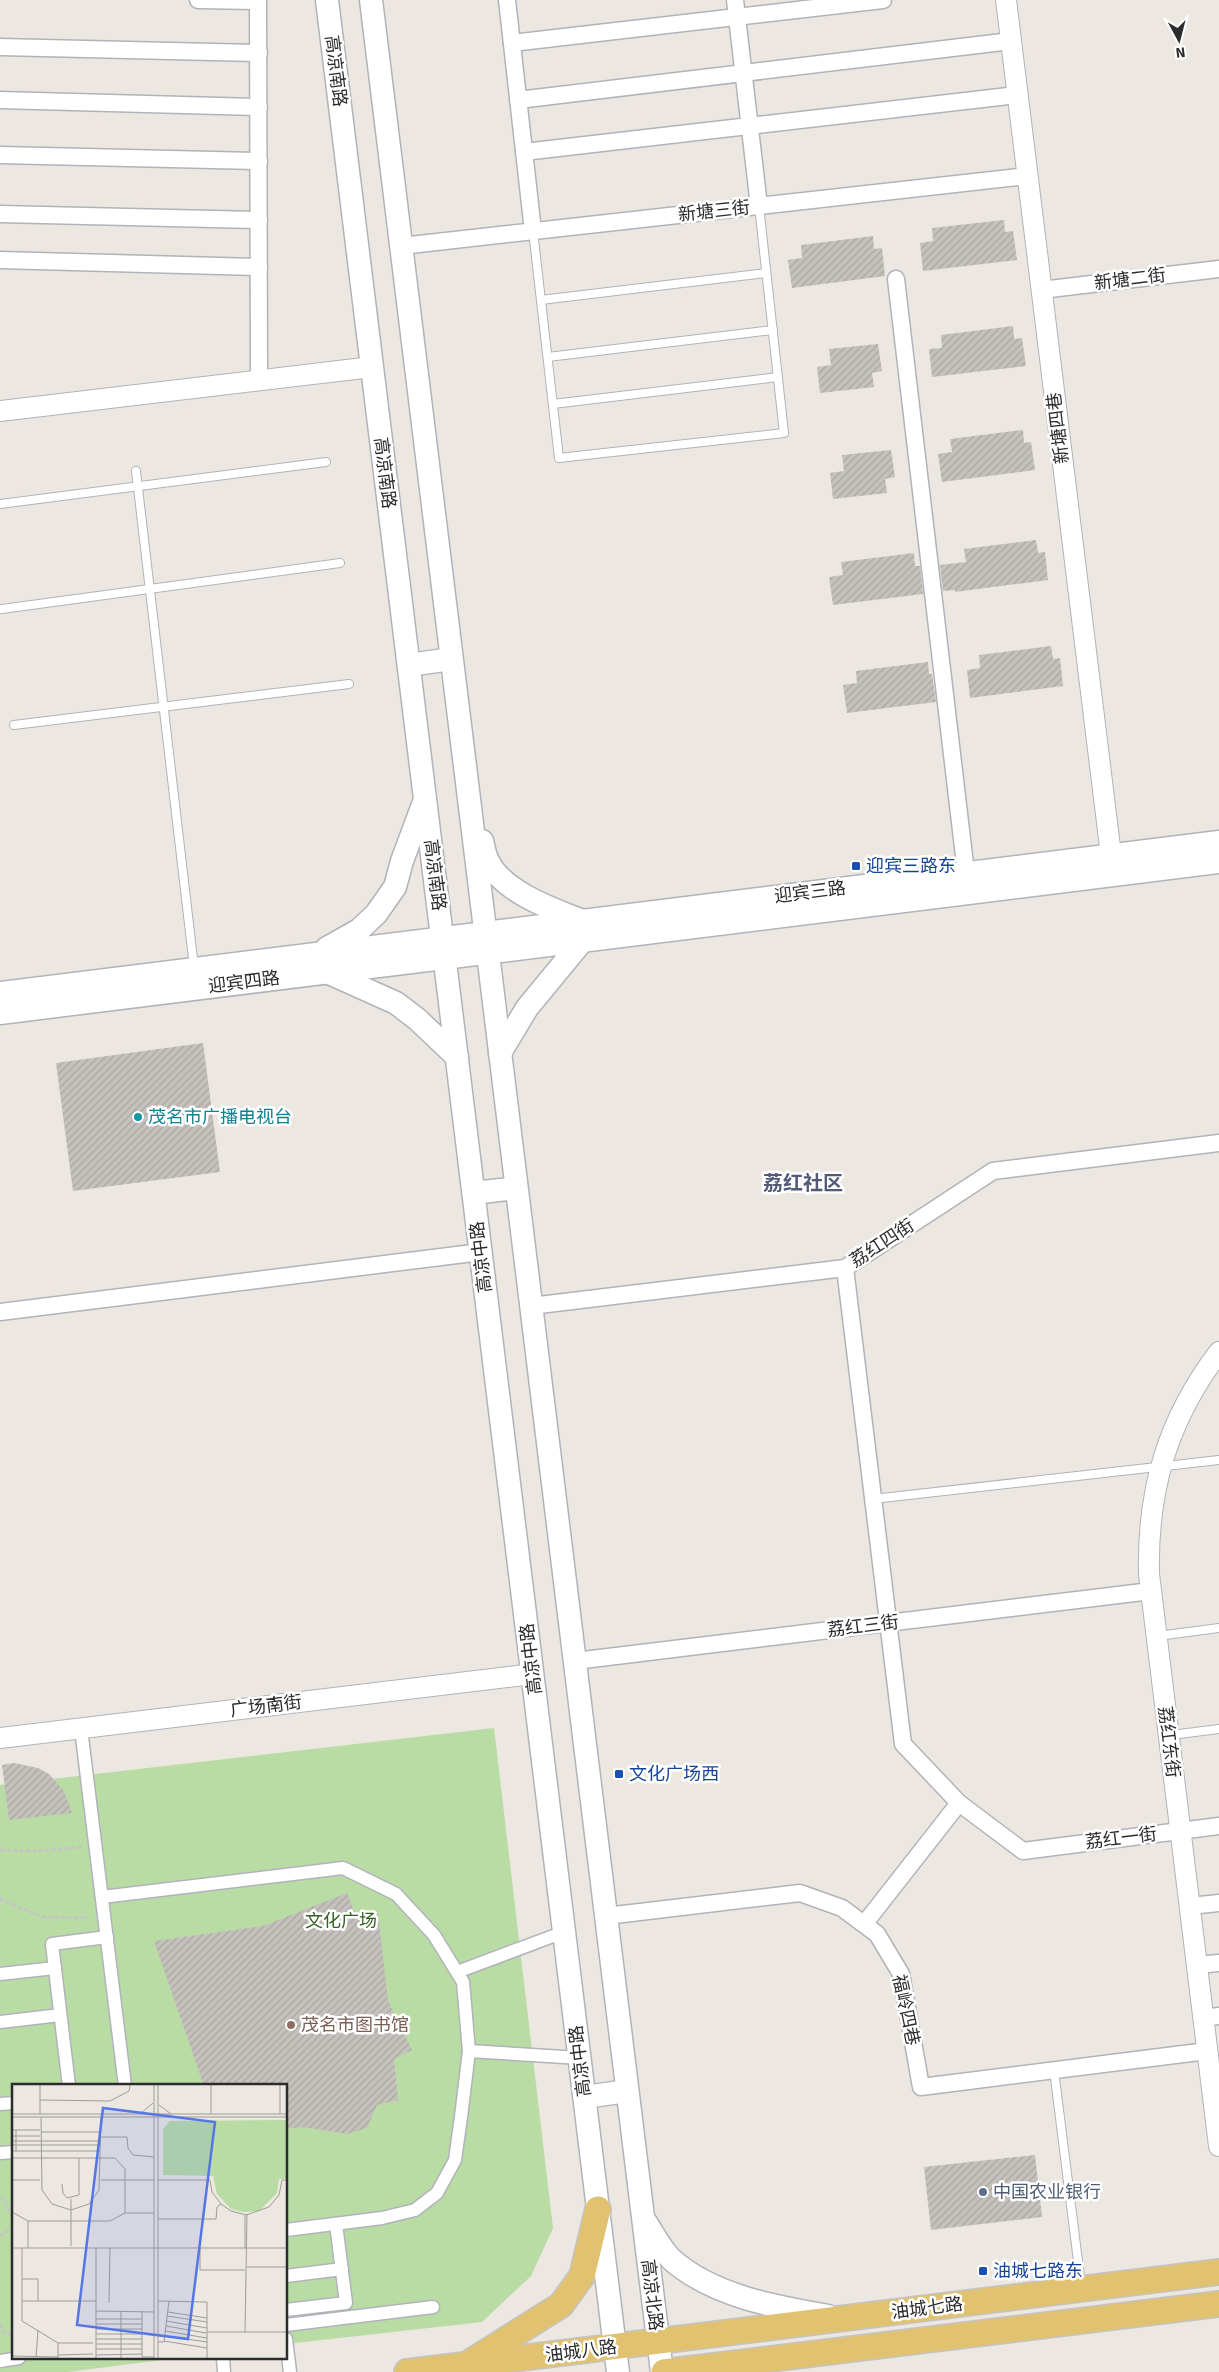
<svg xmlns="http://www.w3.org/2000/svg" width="1219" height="2372" viewBox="0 0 1219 2372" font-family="Signika,'Noto Sans SC',sans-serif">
  <defs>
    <pattern id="building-hatch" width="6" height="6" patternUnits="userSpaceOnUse" patternTransform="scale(1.25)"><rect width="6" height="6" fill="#c5c1bc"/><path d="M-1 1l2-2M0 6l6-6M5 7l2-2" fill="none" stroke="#a9a6a2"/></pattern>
  </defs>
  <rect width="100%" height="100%" fill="#ece7e1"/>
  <!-- park -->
  <polygon fill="#b9dca4" points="494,1728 553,2228 531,2276 482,2322 286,2344 286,2086 14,2086 14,2358 177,2358 68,2372 0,2372 0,1785"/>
  <!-- building -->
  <g fill="url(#building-hatch)">
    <polygon points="1004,220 1005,232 1013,231 1017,260 923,271 920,243 933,241 932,228"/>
    <polygon points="873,236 874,249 882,248 885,276 792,288 788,260 802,258 801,245"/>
    <polygon points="1013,326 1014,339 1022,338 1026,366 932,377 929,349 942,348 941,335"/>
    <polygon points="878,344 882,371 872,373 874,387 820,393 817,367 831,365 829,349"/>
    <polygon points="1023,430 1024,443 1031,442 1035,470 942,482 938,454 952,452 950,439"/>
    <polygon points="891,450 895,477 885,479 887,493 833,499 830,473 844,471 842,455"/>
    <polygon points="1036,540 1038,553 1045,552 1048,580 955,592 955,590 943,591 940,565 966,562 964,549"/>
    <polygon points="914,553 915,566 920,566 923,594 833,605 829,577 843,575 841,562"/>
    <polygon points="1051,646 1053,659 1060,658 1063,686 970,698 967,670 980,668 979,655"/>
    <polygon points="928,662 929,674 932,674 936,702 847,713 843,685 857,683 856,671"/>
    <polygon points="203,1043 220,1172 73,1191 56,1063"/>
    <polygon points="14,1763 38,1768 49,1774 64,1791 72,1813 9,1820 2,1765"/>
    <polygon points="347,1893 356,1916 378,1913 388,2001 412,2050 394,2059 398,2100 377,2105 367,2128 347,2134 302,2127 286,2129 286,2086 204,2086 154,1941 263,1926"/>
    <polygon points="1035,2155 1042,2217 931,2230 924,2167"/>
  </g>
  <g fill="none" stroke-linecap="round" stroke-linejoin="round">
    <!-- service casing -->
    <g stroke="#b1b3bb" stroke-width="10">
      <g id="service">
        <polyline points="533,231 559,458 784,433 759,206"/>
        <polyline points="541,300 766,273"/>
        <polyline points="548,357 773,330"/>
        <polyline points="553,404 778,377"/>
        <polyline points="136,471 194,967"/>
        <polyline points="0,504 326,462"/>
        <polyline points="2,609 340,563"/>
        <polyline points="14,725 349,684"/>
        <polyline points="873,1499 1219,1460"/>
        <polyline points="1158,1636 1219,1628"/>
        <polyline points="1171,1735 1219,1729"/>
        <polyline points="1054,2070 1081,2285"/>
      </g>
    </g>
    <!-- pedestrian casing -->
    <g stroke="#b1b3bb" stroke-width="15">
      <g id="pedestrian">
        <polyline points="81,1729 125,2086"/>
        <polyline points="102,1897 343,1868 396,1894 434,1935 463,1982 469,2051 461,2117 455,2160 437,2193 415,2210 382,2218 286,2230"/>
        <polyline points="457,1972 564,1932"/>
        <polyline points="0,1974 55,1968"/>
        <polyline points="0,2022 60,2015"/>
        <polyline points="469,2051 580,2058"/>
        <polyline points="69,2086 52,1944 107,1937"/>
        <polyline points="0,2104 14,2103"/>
        <polyline points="0,2153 14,2152"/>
        <polyline points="286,2276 342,2269"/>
        <polyline points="286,2310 346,2303 336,2224"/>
        <polyline points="286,2325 433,2307"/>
        <polyline points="286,2339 290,2372"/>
        <polyline points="223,2358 224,2372"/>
        <polyline points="0,2361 19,2358"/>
      </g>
    </g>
    <!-- minor casing -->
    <g stroke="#b1b3bb" stroke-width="19">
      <g id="minor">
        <polyline points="198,0 258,1"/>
        <polyline points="258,0 259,380"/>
        <polyline points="507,0 533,231"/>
        <polyline points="735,0 759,206"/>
        <polyline points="512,43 883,0"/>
        <polyline points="0,47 259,53"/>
        <polyline points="0,100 259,107"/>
        <polyline points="518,100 1011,41"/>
        <polyline points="524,152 1017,95"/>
        <polyline points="0,155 259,161"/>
        <polyline points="0,214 259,220"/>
        <polyline points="401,246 1027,176"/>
        <polyline points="0,260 259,267"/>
        <polyline points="896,279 966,873"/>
        <polyline points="1041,290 1219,269"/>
        <polyline points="845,1268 903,1744 959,1803 1023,1851 1219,1826"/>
        <polyline points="531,1306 845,1268 993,1171 1219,1143"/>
        <polyline points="0,1312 481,1252"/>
        <polyline points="575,1661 1151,1591"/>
        <polyline points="1190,1906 1219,1903"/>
        <polyline points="606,1916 800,1893 842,1908 877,1934 901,1974 921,2087 1207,2051"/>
        <polyline points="865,1923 959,1803"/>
        <polyline points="1197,1965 1219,1963"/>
        <polyline points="1203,2018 1219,2016"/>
      </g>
    </g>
    <!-- tertiary casing -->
    <g stroke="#b1b3bb" stroke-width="22">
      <g id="tertiary">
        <polyline points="1006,0 1111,855"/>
        <polyline points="0,411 372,367"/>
        <path d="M1219,1352C1168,1419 1147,1489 1149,1574L1219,2146"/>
        <polyline points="0,1738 533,1674"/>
      </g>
    </g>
    <!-- secondary casing -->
    <g stroke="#b1b3bb" stroke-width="25">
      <g id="secondary">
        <polyline points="327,0 618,2372"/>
        <polyline points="371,0 662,2372"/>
        <polyline points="409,665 451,659"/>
        <path d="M482,841C484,848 485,857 489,863C504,892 552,909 580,920"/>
        <polyline points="327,948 359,930 376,914 395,887 402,861 424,802"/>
        <polyline points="327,972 396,1003 417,1019 457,1057"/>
        <polyline points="0,993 1219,842"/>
        <polyline points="0,1013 1219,862"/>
        <polyline points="500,1053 527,1008 583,940"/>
        <polyline points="474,1193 516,1188"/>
        <polyline points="585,2097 627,2091"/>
        <path d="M645,2221C653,2233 661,2249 671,2259C712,2296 776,2307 828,2316"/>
      </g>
    </g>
    <!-- primary casing -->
    <g stroke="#c4c4c4" stroke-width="28">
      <g id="primary">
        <polyline points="472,2361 561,2305 582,2276 598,2209"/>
        <polyline points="407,2372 1219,2272"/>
        <polyline points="664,2372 1219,2304"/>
      </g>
    </g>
    <!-- path -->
    <g stroke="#c4c4c4" stroke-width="3" stroke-dasharray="4 2.5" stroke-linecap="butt">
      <polyline points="0,1850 37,1851 82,1847"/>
      <polyline points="0,1899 43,1917 88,1918"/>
      <polyline points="0,2197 4,2200 14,2220"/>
      <polyline points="0,2236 14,2227"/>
      <polyline points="0,2324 2,2331 14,2335"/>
    </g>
    <!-- service -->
    <use href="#service" stroke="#fff" stroke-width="8"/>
    <!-- pedestrian -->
    <use href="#pedestrian" stroke="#fff" stroke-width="12"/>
    <!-- minor -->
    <use href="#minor" stroke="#fff" stroke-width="16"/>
    <!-- tertiary -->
    <use href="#tertiary" stroke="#fff" stroke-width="20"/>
    <!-- secondary -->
    <use href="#secondary" stroke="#fff" stroke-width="22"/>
    <!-- primary -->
    <use href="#primary" stroke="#e0c271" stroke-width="25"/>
  </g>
  <!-- markers -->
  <g fill="#1a4fb4" stroke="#fff" stroke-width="2">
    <rect x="851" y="861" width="10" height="10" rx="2.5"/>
    <rect x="614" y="1769" width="10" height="10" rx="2.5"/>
    <rect x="978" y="2266" width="10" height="10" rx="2.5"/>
  </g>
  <circle fill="#0f9aa8" stroke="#fff" stroke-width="2" cx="138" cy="1117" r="5"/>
  <circle fill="#8d6e63" stroke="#fff" stroke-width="2" cx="291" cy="2025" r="5"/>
  <circle fill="#5c6f8a" stroke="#fff" stroke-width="2" cx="983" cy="2192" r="5"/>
  <g text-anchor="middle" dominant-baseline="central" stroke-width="5" stroke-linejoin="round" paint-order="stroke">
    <!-- street labels -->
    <g font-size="18" fill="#2c2c2c" stroke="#fff">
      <text transform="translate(336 71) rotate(83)">高凉南路</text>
      <text transform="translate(714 211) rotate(-6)">新塘三街</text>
      <text transform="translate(1130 279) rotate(-7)">新塘二街</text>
      <text transform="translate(1058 428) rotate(-97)">新塘四巷</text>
      <text transform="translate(385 473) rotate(83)">高凉南路</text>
      <text transform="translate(435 875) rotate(83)">高凉南路</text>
      <text transform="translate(810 892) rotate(-7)">迎宾三路</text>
      <text transform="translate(244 982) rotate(-7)">迎宾四路</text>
      <text transform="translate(882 1243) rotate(-33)">荔红四街</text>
      <text transform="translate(481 1257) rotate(-97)">高凉中路</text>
      <text transform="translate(863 1626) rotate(-7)">荔红三街</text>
      <text transform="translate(531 1659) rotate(-97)">高凉中路</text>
      <text transform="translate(266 1706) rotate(-7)">广场南街</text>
      <text transform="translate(1169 1742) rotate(83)">荔红东街</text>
      <text transform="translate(1121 1838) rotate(-7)">荔红一街</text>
      <text transform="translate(906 2010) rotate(78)">福岭四巷</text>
      <text transform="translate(580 2061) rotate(-97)">高凉中路</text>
      <text transform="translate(652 2295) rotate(83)">高凉北路</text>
      <text transform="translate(927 2308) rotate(-7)">油城七路</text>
      <text transform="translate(581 2351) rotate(-7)">油城八路</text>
    </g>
    <!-- transit labels -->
    <g font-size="18" fill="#164399" stroke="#fff" text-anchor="start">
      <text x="866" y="866">迎宾三路东</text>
      <text x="629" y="1774">文化广场西</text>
      <text x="993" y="2271">油城七路东</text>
    </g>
    <!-- culture labels -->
    <g font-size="18" fill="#0d838f" stroke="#fff" text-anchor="start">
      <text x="148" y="1117">茂名市广播电视台</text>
    </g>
    <!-- park labels -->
    <g font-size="18" fill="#336224" stroke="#fff">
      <text x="341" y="1921">文化广场</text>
    </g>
    <!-- education labels -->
    <g font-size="18" fill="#785e54" stroke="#fff" text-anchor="start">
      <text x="301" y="2025">茂名市图书馆</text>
    </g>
    <!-- service labels -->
    <g font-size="18" fill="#4e5e75" stroke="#fff" text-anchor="start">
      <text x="993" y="2192">中国农业银行</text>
    </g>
    <!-- quarter labels -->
    <g font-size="20" font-weight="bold" fill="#525a78" stroke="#fff">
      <text x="803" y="1183">荔红社区</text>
    </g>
  </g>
  <!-- overview -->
  <g transform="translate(12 2084)">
    <rect width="275" height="275" fill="#ece7e1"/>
    <path d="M275,36V95H267L265,109L247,127L231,128L219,125L205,110L201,92L151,91V45L158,37Z" fill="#b9dca4"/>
    <path fill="none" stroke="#9f9c99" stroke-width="1" d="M28,1V30M142,1V274M146,1V274M199,1V30M268,1V30M28,16L98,17L117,7L118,1M147,21L159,30M0,30H275M128,30L141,19M0,33H275M29,33L30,106L40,120L59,126L77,120L87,106L89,33M0,46H28M4,46V67M29,48H89M0,52H28M89,53H115L116,64L121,71L142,73M0,57H88M0,61H88M0,67H88M0,74H103L113,85V129M0,96H28M89,96H142M146,96H198L200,108L209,120L219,127L234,131L257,123L267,111L270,96H275M50,100L51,109L55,114L67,111V74M59,115V162M0,128L16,137H98L113,129H142M233,131V164M146,135H204L205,123L209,120M16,137V164M0,164H275M10,164V237L46,259V274M84,164V274M188,164V186H233M235,183H275M10,195H26V217M10,217H84M146,217L195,218V274M97,219L98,164M84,227L142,228M130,228V273H142M156,228L195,234M155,232L195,238M84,235H130M154,237L195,244M84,240H130M154,242L194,249M84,245H130M153,247L195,254M195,248H275M233,248L235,130M84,250H130M153,252L195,258M84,255H130M152,257L195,264M146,258H152L157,217M46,259H81M84,260H130M84,265H130M46,271L81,270M84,271L130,270M0,272L46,273M24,273L26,246M109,274V228"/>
    <path fill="#5576e5" fill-opacity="0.15" stroke="#5576e5" stroke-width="2.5" d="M91,24L203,38L176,255L65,241Z"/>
    <rect width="275" height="275" fill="none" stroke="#2c2c2c" stroke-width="2.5"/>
  </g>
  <!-- north arrow -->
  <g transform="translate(1179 40) rotate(173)" stroke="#ffffff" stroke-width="4" paint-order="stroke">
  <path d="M0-4L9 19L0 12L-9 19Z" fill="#2c2c2c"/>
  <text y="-8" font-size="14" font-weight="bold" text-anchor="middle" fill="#2c2c2c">N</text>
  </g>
</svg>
